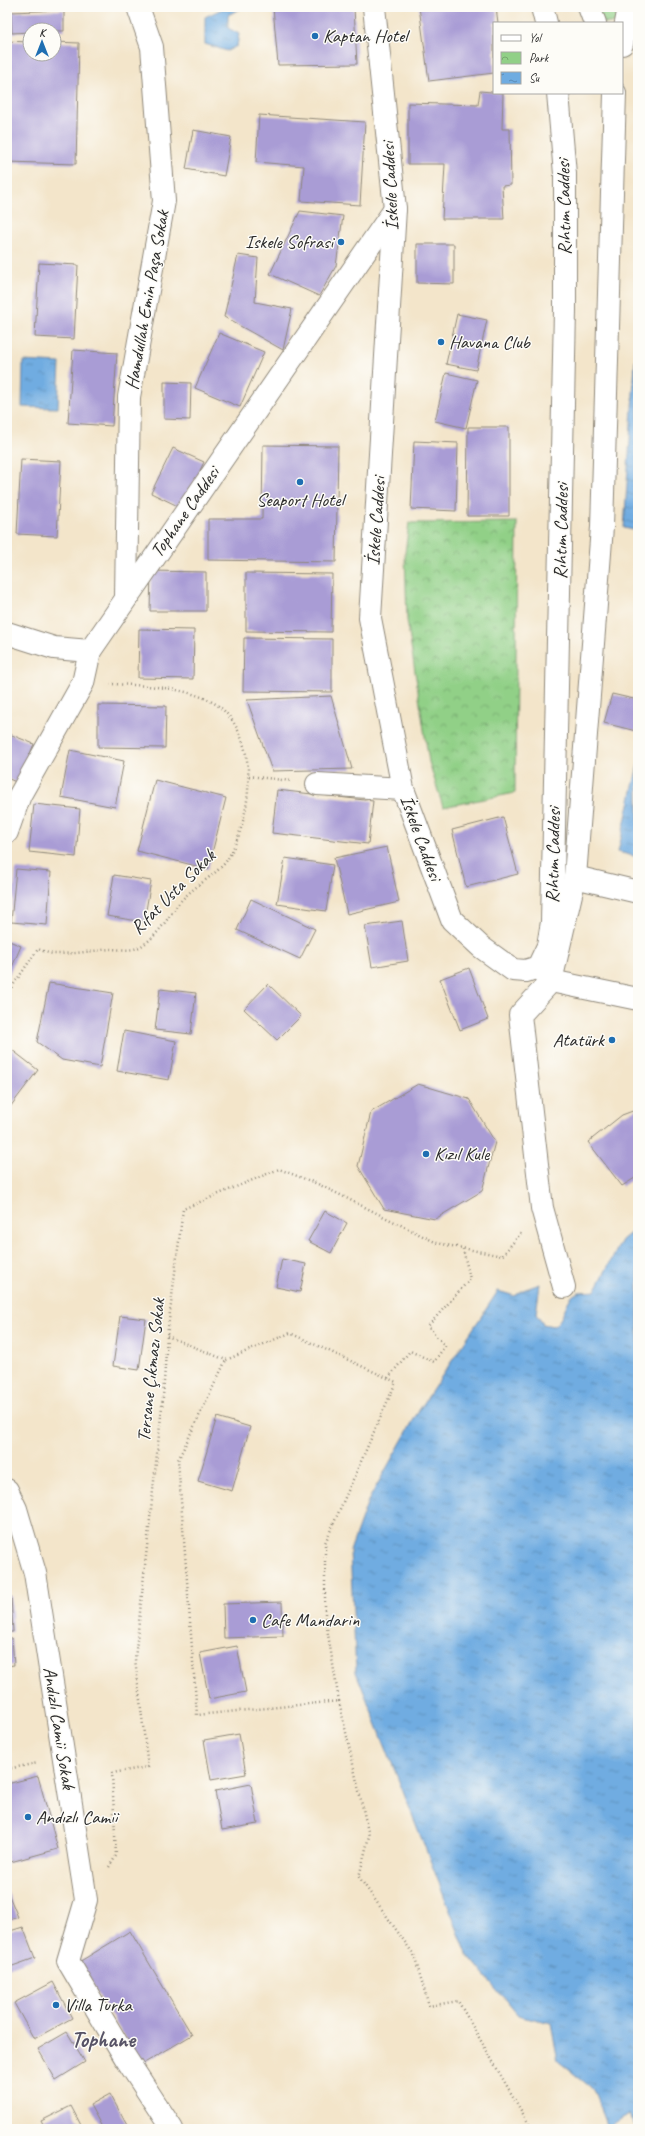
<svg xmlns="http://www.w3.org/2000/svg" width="645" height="2136" viewBox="0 0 645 2136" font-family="Caveat,sans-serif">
  <defs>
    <pattern id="park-crowns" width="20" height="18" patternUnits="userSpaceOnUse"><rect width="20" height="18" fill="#91d087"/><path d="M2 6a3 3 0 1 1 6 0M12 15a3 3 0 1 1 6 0" fill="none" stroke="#77a96f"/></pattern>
    <pattern id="water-ripples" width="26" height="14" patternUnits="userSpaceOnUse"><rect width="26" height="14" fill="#6face1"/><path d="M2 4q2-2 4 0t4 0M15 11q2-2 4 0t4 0" fill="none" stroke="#5b8cb7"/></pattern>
  </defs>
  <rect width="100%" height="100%" fill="#fdfcf7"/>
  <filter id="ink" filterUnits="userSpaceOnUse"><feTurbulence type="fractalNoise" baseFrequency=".025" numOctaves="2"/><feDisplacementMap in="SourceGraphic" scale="8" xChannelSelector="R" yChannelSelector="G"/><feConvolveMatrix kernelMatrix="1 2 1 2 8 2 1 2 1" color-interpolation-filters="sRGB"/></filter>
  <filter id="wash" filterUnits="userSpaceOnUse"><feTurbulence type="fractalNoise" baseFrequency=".012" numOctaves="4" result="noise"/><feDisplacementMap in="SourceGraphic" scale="16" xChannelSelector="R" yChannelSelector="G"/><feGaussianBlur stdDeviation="0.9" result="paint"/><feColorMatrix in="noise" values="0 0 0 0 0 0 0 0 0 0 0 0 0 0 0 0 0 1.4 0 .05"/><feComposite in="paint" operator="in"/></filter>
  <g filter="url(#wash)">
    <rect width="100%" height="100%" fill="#f3e5ca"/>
    <!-- park -->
    <g fill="url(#park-crowns)" stroke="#5e7e59">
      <polygon points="592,7 626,7 622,23 598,23"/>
      <polygon points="517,522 515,793 443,807 429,762 407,620 405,553 409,523"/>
    </g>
    <!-- water -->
    <g fill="url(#water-ripples)" stroke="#4d6c86">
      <polygon points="226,7 244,7 228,15 228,28 239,34 237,46 227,51 205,44 205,17"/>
      <polygon points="638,320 638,531 624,528"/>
      <polygon points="23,361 60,363 58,408 22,407"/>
      <polygon points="638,765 638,857 618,852"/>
      <path d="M638,1227V2129L629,2114L608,2127L593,2089L558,2061L551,2023L518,2015L467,1954L356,1672L350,1551L368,1501L418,1412L498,1291L515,1296L523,1290L540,1284L536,1314L543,1324L553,1326C567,1319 563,1297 579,1292C584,1291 590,1292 595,1291L622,1240Z"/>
    </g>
    <g id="blocks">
      <!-- building -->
      <g fill="#a99cd5">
        <polygon points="273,7 354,7 357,64 278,65"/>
        <polygon points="419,7 496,7 498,23 494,23 494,73 429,81"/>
        <polygon points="64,10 64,31 30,30 30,32 12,33 11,12"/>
        <polygon points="7,41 30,42 30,54 54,54 54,42 79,43 76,164 7,162"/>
        <polygon points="480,91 503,93 502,129 510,129 511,185 502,186 504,219 442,219 445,164 408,164 408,103 478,105"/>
        <polygon points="259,115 365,122 360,205 301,201 304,166 256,162"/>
        <polygon points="193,130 231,137 224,176 186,169"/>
        <polygon points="300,211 343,216 336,266 319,296 270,274"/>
        <polygon points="417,244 454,244 454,284 417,283"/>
        <polygon points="238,255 258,258 255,302 292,309 283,350 224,317"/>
        <polygon points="39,263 78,265 74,339 35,337"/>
        <polygon points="457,314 487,320 476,370 446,364"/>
        <polygon points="219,333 264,352 240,407 195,388"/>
        <polygon points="73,350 117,353 112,426 68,423"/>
        <polygon points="446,373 477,380 466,428 435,421"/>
        <polygon points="164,382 191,383 190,420 164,419"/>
        <polygon points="468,427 509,427 509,516 467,516"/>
        <polygon points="414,441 458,443 456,511 411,509"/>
        <polygon points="263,445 338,446 336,562 208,560 208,519 262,519"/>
        <polygon points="173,448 204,462 182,508 151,493"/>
        <polygon points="21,459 61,461 57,536 17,534"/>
        <polygon points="151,571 206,572 206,611 150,611"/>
        <polygon points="246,573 332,574 331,632 246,631"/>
        <polygon points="139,629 194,630 193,679 138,678"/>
        <polygon points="244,638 332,639 332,692 243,691"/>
        <polygon points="612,694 638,700 638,723 636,731 604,723"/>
        <polygon points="331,696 352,769 272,771 247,700"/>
        <polygon points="98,705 166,706 165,748 98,747"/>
        <polygon points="7,733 34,744 18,783 7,778"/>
        <polygon points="70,750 124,761 115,807 61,797"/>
        <polygon points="155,780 226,798 208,869 137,851"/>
        <polygon points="277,790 373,801 368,844 272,833"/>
        <polygon points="34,804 80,809 76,857 29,852"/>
        <polygon points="503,817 518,874 466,887 452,830"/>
        <polygon points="387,847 399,902 347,914 334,858"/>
        <polygon points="285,858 333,865 326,911 277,904"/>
        <polygon points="16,869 51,872 47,925 11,922"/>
        <polygon points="114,875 151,881 144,922 107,916"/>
        <polygon points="251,899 315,929 300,959 237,930"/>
        <polygon points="402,921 408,961 372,967 365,926"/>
        <polygon points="7,940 21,946 7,979"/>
        <polygon points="469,968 488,1019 460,1030 440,979"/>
        <polygon points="49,983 113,993 100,1067 62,1060 37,1042"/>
        <polygon points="268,984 301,1016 277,1040 244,1009"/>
        <polygon points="160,989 196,993 191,1034 155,1030"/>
        <polygon points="124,1031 176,1041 169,1080 117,1071"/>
        <polygon points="7,1046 38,1070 7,1111"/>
        <polygon points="418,1084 469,1099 495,1142 482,1191 435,1219 384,1209 358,1166 371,1112"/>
        <polygon points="638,1109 638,1176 622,1186 588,1142 622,1115"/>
        <polygon points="325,1211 347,1223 331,1253 308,1241"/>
        <polygon points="282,1259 306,1264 300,1292 276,1287"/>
        <polygon points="120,1316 146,1319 139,1370 113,1366"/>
        <polygon points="217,1417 250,1427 232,1491 198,1481"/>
        <polygon points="7,1596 11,1596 13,1632 7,1632"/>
        <polygon points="282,1602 283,1636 224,1638 223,1604"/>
        <polygon points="7,1638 12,1638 14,1665 7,1666"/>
        <polygon points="237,1646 246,1692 209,1699 200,1653"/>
        <polygon points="239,1734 246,1774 211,1780 204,1740"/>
        <polygon points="38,1776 58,1849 7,1863 7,1784"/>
        <polygon points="251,1784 258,1824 222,1830 215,1791"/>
        <polygon points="7,1891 18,1917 7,1921"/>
        <polygon points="23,1927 35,1958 7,1968 7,1932"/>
        <polygon points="130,1931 192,2035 141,2065 79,1962"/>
        <polygon points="53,1982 72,2018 34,2039 14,2003"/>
        <polygon points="67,2032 85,2062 56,2080 38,2049"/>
        <polygon points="110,2094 129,2129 103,2129 90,2105"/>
        <polygon points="71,2106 83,2129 45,2129 41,2121"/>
      </g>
    </g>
  </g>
  <g filter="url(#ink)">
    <use href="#blocks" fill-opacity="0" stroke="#8f887a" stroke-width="1"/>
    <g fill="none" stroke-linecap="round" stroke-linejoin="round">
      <!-- pedestrian casing -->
      <g stroke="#8f887a" stroke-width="24">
        <g id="pedestrian">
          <polyline points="589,7 595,23"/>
          <polyline points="622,44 629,7"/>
          <polyline points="575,877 638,892"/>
          <polyline points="564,1287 542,1208 520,1015 551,981 575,877 602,527 615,93"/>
        </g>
      </g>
      <!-- minor casing -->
      <g stroke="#8f887a" stroke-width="24">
        <g id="minor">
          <polyline points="126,597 129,397 164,201 152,47 138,7"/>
          <polyline points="7,633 54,648 90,651"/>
          <polyline points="317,784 403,789"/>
          <polyline points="7,832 20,795 83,683 90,651 395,209"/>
          <polyline points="538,967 551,981 638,999"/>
          <polyline points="7,1490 16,1509 35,1573 86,1900 68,1961 125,2057 172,2129"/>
        </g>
      </g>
      <!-- tertiary casing -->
      <g stroke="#8f887a" stroke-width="24">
        <g id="tertiary">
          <polyline points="374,7 395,209 370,618 403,789 452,920 481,947 513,970 526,971 538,967 548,946 552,922 565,310 565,174 558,93"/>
          <polyline points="542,7 546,23"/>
        </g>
      </g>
      <!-- path -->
      <g stroke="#8f887a" stroke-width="2.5" stroke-dasharray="1 3" stroke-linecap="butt">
        <polyline points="249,776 291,781"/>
        <path d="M7,994L38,949C43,951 50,954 55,954C73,954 92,951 110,949C117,949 130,951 137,948C156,940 167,918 180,902C191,888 218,874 227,860C252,819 261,743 221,708C196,687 141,685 110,684"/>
        <polyline points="167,1336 226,1360 290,1333 396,1382 325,1543 325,1616 339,1701 197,1715 178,1460 226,1360"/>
        <polyline points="388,1378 410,1351 434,1362 445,1346 428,1326 470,1279 463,1249"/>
        <polyline points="339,1701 369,1836 359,1877 414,1955 429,2006 458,2001 530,2126"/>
        <polyline points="7,1769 38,1763"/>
        <polyline points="109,1867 116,1856 112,1773 148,1767 135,1659 163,1397 167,1336 183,1209 279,1169 318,1184 437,1243 502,1256 521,1233"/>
      </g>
      <!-- pedestrian -->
      <use href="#pedestrian" stroke="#fff" stroke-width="22"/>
      <!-- minor -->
      <use href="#minor" stroke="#fff" stroke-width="22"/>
      <!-- tertiary -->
      <use href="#tertiary" stroke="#fff" stroke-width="22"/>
    </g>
  </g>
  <!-- markers -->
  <g fill="#1f6fb2" stroke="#fdfcf7" stroke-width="1.5">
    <circle cx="315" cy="36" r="4"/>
    <circle cx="341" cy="242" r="4"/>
    <circle cx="441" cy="342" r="4"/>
    <circle cx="300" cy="482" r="4"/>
    <circle cx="612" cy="1040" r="4"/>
    <circle cx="426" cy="1154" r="4"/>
    <circle cx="253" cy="1620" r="4"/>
    <circle cx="28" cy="1817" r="4"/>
    <circle cx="56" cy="2005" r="4"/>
  </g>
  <g text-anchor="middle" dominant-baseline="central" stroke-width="3" stroke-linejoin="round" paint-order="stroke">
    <!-- poi labels -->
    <g font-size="19" fill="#2b2b2b" stroke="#fdfcf7" text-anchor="start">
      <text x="323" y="36">Kaptan Hotel</text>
      <text x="333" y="242" text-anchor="end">Iskele Sofrasi</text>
      <text x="449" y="342">Havana Club</text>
      <text x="300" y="500" text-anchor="middle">Seaport Hotel</text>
      <text x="604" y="1040" text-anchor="end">Atatürk</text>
      <text x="434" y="1154">Kızıl Kule</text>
      <text x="261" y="1620">Cafe Mandarin</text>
      <text x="36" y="1817">Andızlı Camii</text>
      <text x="64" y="2005">Villa Turka</text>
    </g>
    <!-- street labels -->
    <g font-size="19" fill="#2b2b2b" stroke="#fdfcf7">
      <text transform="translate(390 186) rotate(-93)">İskele Caddesi</text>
      <text transform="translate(564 207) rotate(-91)">Rıhtım Caddesi</text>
      <text transform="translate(147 300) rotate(-80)">Hamdullah Emin Paşa Sokak</text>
      <text transform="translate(185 512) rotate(-55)">Tophane Caddesi</text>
      <text transform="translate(376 521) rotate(-86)">İskele Caddesi</text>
      <text transform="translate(561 531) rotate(-89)">Rıhtım Caddesi</text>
      <text transform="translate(421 838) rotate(70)">İskele Caddesi</text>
      <text transform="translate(553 855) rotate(-89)">Rıhtım Caddesi</text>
      <text transform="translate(173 892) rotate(-45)">Rıfat Usta Sokak</text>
      <text transform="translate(151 1370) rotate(-84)">Tersane Çıkmazı Sokak</text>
      <text transform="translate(59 1728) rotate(81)">Andızlı Camii Sokak</text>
    </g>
    <!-- district labels -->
    <g font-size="23" font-weight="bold" fill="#575366" stroke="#fdfcf7">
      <text x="103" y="2039">Tophane</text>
    </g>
  </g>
  <!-- margin -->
  <rect width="645" height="2136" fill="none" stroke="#fdfcf7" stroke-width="24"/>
  <!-- legend -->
  <rect x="493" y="22" width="130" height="72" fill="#fdfcf7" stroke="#a9a8a5"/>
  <rect x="501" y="35" width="20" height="6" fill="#ffffff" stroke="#a9a8a5"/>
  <text x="529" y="42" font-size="12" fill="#2b2b2b">Yol</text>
  <rect x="501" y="52" width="20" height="12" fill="url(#park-crowns)" stroke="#a9a8a5"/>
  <text x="529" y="62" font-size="12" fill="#2b2b2b">Park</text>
  <rect x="501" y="72" width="20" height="12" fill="url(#water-ripples)" stroke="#a9a8a5"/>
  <text x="529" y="82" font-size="12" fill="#2b2b2b">Su</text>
  <!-- north arrow -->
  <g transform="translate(42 42)"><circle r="19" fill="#fdfcf7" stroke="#a9a8a5"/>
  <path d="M0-3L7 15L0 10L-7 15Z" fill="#1f6fb2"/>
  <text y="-6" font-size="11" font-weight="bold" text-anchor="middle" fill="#2b2b2b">K</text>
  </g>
</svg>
